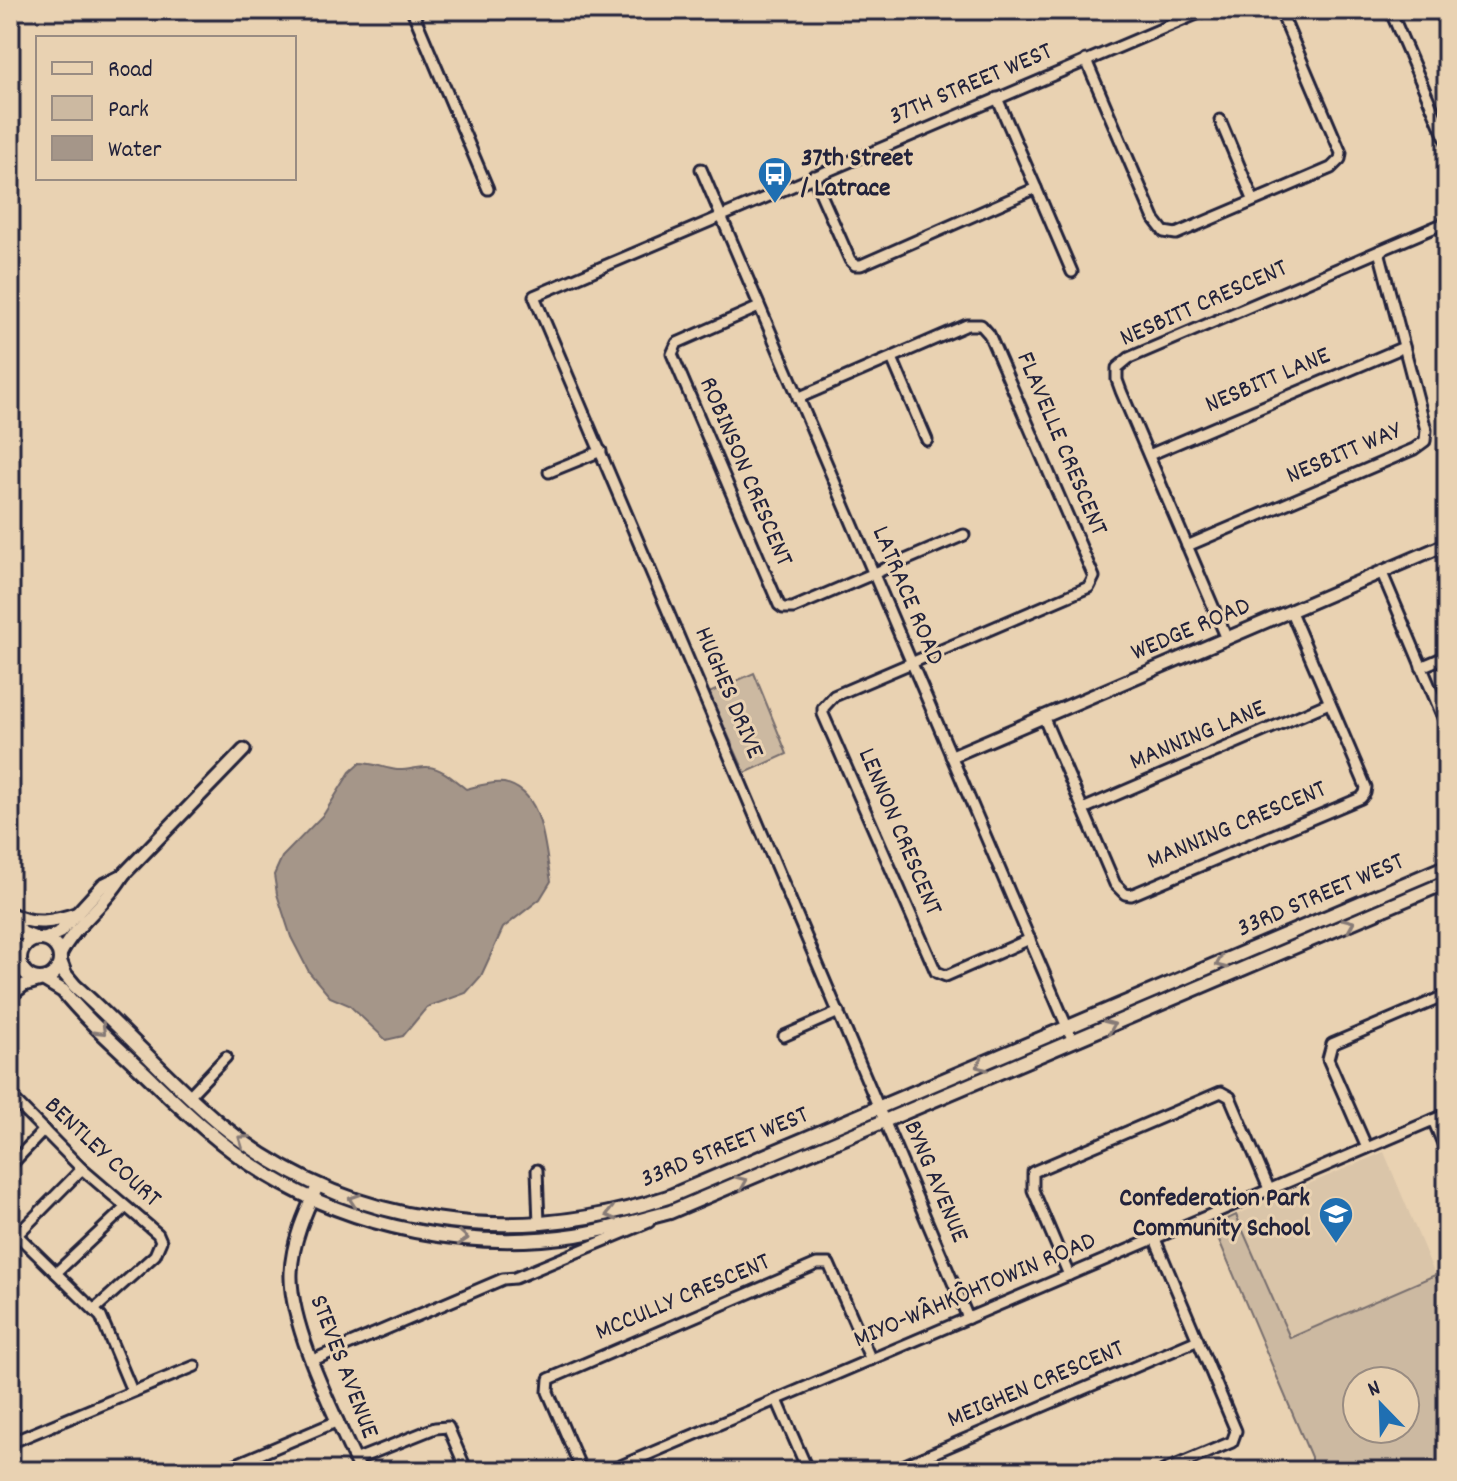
<svg xmlns="http://www.w3.org/2000/svg" width="1457" height="1481" viewBox="0 0 1457 1481" font-family="Dekko,sans-serif">
  <rect width="100%" height="100%" fill="#e9d2b2"/>
  <filter id="ink" filterUnits="userSpaceOnUse"><feTurbulence type="fractalNoise" baseFrequency=".0125" numOctaves="2"/><feDisplacementMap in="SourceGraphic" scale="16" xChannelSelector="R" yChannelSelector="G"/><feConvolveMatrix kernelMatrix="1 2 1 2 8 2 1 2 1" color-interpolation-filters="sRGB"/></filter>
  <g filter="url(#ink)">
    <!-- built -->
    <polygon fill="#dac5a9" points="1384,1152 1435,1275 1290,1338 1236,1215"/>
    <!-- green -->
    <g fill="#ccb9a1" stroke="#776e6e" stroke-width="2" fill-rule="evenodd">
      <polygon points="754,673 787,754 745,773 709,693"/>
      <path d="M1236,1215L1290,1338L1435,1275L1447,1296V1471H1304L1311,1466V1457L1213,1226ZM1357,1381H1405V1429H1357Z"/>
    </g>
    <!-- water -->
    <path fill="#a59689" stroke="#71686a" stroke-width="2" d="M360,763C374,763 383,768 397,770C408,771 418,766 428,767C443,768 455,781 466,789C478,786 492,781 504,783C545,791 544,849 551,881L540,899L503,928L481,976L466,993L427,1007L403,1036L386,1040L349,1005L330,997L309,972L291,937L277,894L274,875L282,857L324,814L350,772Z"/>
    <g fill="none" stroke-linecap="round" stroke-linejoin="round">
      <!-- minor casing -->
      <g stroke="#22223b" stroke-width="15">
        <g id="minor">
          <polyline points="412,10 488,189"/>
          <polyline points="1390,10 1447,142"/>
          <polyline points="1086,60 1154,219 1164,232 1176,234 1331,168 1340,159 1341,153 1280,10"/>
          <polyline points="1220,120 1253,199"/>
          <polyline points="701,169 1073,1041"/>
          <polyline points="813,176 850,260 855,265 861,265 1036,188 997,98"/>
          <polyline points="1036,188 1072,272"/>
          <polyline points="759,307 677,343 672,354 779,605 783,608 793,608 964,535"/>
          <polyline points="892,358 927,440"/>
          <polyline points="798,398 967,325 981,325 989,334 1094,577 1089,587 834,696 823,708 823,714 936,972 946,976 1030,939"/>
          <polyline points="1149,455 1404,347"/>
          <polyline points="549,472 601,451"/>
          <polyline points="1187,546 1414,449 1425,441 1426,430 1379,251"/>
          <polyline points="1382,573 1447,727"/>
          <polyline points="1227,639 1121,391 1117,380 1117,368 1129,358 1447,222"/>
          <polyline points="1421,667 1447,656"/>
          <polyline points="1043,716 1115,884 1125,894 1131,895 1361,798 1365,793 1366,787 1291,612"/>
          <polyline points="1083,809 1329,703"/>
          <polyline points="784,1036 839,1012"/>
          <polyline points="189,1096 226,1057"/>
          <polyline points="10,1100 17,1103 82,1169 158,1234 161,1241 155,1255 95,1309"/>
          <polyline points="1433,1120 1447,1153"/>
          <polyline points="1367,1148 1328,1059 1332,1044 1447,995"/>
          <polyline points="10,1166 44,1130"/>
          <polyline points="537,1170 539,1224"/>
          <polyline points="10,1228 101,1317 132,1391"/>
          <polyline points="1155,1239 1236,1431 1232,1442 1163,1471"/>
          <polyline points="10,1242 82,1169"/>
          <polyline points="56,1273 125,1208"/>
          <polyline points="1069,1275 1033,1190 1033,1172 1221,1092 1230,1097 1269,1189"/>
          <polyline points="968,1318 534,296 1206,10"/>
          <polyline points="313,1360 503,1279 515,1278 649,1222"/>
          <polyline points="777,1400 808,1471"/>
          <polyline points="10,1443 195,1366"/>
          <polyline points="355,1460 435,1428 448,1427 467,1471"/>
          <polyline points="220,1471 338,1421"/>
          <polyline points="582,1471 548,1392 549,1379 817,1264 829,1264 871,1360"/>
          <polyline points="609,1471 1447,1114"/>
          <polyline points="891,1471 1198,1340"/>
        </g>
      </g>
      <!-- tertiary casing -->
      <g stroke="#22223b" stroke-width="17">
        <g id="tertiary">
          <polyline points="952,756 1447,544"/>
          <polyline points="45,939 60,932 103,885 123,875"/>
          <path d="M60,955C75,924 106,905 123,875L244,750"/>
          <polyline points="10,982 20,964"/>
          <polyline points="10,996 24,985 41,980"/>
          <path d="M318,1185C305,1213 292,1242 291,1273C289,1328 337,1419 360,1471"/>
        </g>
      </g>
      <!-- secondary casing -->
      <g stroke="#22223b" stroke-width="18">
        <g id="secondary">
          <path d="M10,914C33,926 54,922 77,914"/>
          <polyline points="10,919 22,933 37,939"/>
          <polyline points="10,938 20,954"/>
          <circle cx="40" cy="959" r="20"/>
          <path d="M60,961L65,974L75,986C125,1030 169,1081 220,1124C348,1229 514,1248 668,1197L1447,866"/>
          <path d="M43,979L63,991C88,1022 120,1049 149,1077C186,1113 222,1147 266,1174C356,1229 471,1251 576,1235C607,1230 639,1220 670,1212L1447,882"/>
        </g>
      </g>
      <!-- minor -->
      <use href="#minor" stroke="#e9d2b2" stroke-width="9"/>
      <!-- tertiary -->
      <use href="#tertiary" stroke="#e9d2b2" stroke-width="11"/>
      <!-- secondary -->
      <use href="#secondary" stroke="#e9d2b2" stroke-width="12"/>
    </g>
    <!-- one-way arrows -->
    <defs><path id="oneway-chevron" d="M-2-3.5L2.5 0L-2 3.5" fill="none" stroke-width="1.6" stroke-linecap="round" stroke-linejoin="round" transform="scale(2)"/></defs>
    <g stroke="#867a76">
      <use href="#oneway-chevron" transform="translate(1349 924) rotate(-23)"/>
      <use href="#oneway-chevron" transform="translate(1221 963) rotate(157)"/>
      <use href="#oneway-chevron" transform="translate(1110 1026) rotate(-23)"/>
      <use href="#oneway-chevron" transform="translate(101 1030) rotate(45)"/>
      <use href="#oneway-chevron" transform="translate(981 1065) rotate(157)"/>
      <use href="#oneway-chevron" transform="translate(243 1140) rotate(-145)"/>
      <use href="#oneway-chevron" transform="translate(742 1182) rotate(-23)"/>
      <use href="#oneway-chevron" transform="translate(354 1200) rotate(-161)"/>
      <use href="#oneway-chevron" transform="translate(611 1214) rotate(166)"/>
      <use href="#oneway-chevron" transform="translate(463 1238) rotate(5)"/>
    </g>
  </g>
  <!-- icons -->
  <defs>
    <g id="bus-pin" transform="scale(1.8)"><path d="M0 17L-7.5 6A9.5 9.5 0 1 1 7.5 6Z" fill="#1f6fb2" stroke="#e9d2b2"/><path d="M-5-6H5V4H4V6H2V4H-2V6H-4V4H-5ZM-3.5-4V0h7V-4ZM-3.5 1.2v1.5H-2V1.2ZM2 1.2v1.5H3.5V1.2Z" fill="#fff"/></g>
    <g id="school-pin" transform="scale(1.8)"><path d="M0 17L-7.5 6A9.5 9.5 0 1 1 7.5 6Z" fill="#1f6fb2" stroke="#e9d2b2"/><path d="M0-5L7-2L0 1L-7-2ZM-4 1L0 2.5L4 1V4Q0 6-4 4Z" fill="#fff"/></g>
  </defs>
  <g fill-rule="evenodd">
    <use href="#bus-pin" x="775" y="174"/>
    <use href="#school-pin" x="1336" y="1214"/>
  </g>
  <g text-anchor="middle" dominant-baseline="central" stroke-width="6" stroke-linejoin="round" paint-order="stroke">
    <!-- street labels -->
    <g font-size="26" fill="#22223b" stroke="#e9d2b2">
      <text transform="translate(971 85) rotate(-23)">37TH STREET WEST</text>
      <text transform="translate(1204 304) rotate(-24)">NESBITT CRESCENT</text>
      <text transform="translate(1268 381) rotate(-23)">NESBITT LANE</text>
      <text transform="translate(1061 444) rotate(67)">FLAVELLE CRESCENT</text>
      <text transform="translate(1344 454) rotate(-23)">NESBITT WAY</text>
      <text transform="translate(745 472) rotate(67)">ROBINSON CRESCENT</text>
      <text transform="translate(907 596) rotate(67)">LATRACE ROAD</text>
      <text transform="translate(1191 630) rotate(-23)">WEDGE ROAD</text>
      <text transform="translate(728 693) rotate(67)">HUGHES DRIVE</text>
      <text transform="translate(1198 736) rotate(-23)">MANNING LANE</text>
      <text transform="translate(1237 826) rotate(-23)">MANNING CRESCENT</text>
      <text transform="translate(899 832) rotate(67)">LENNON CRESCENT</text>
      <text transform="translate(1321 896) rotate(-23)">33RD STREET WEST</text>
      <text transform="translate(725 1148) rotate(-22)">33RD STREET WEST</text>
      <text transform="translate(102 1153) rotate(43)">BENTLEY COURT</text>
      <text transform="translate(935 1182) rotate(67)">BYNG AVENUE</text>
      <text transform="translate(975 1291) rotate(-23)">MIYO-WÂHKÔHTOWIN ROAD</text>
      <text transform="translate(683 1298) rotate(-23)">MCCULLY CRESCENT</text>
      <text transform="translate(343 1367) rotate(69)">STEVES AVENUE</text>
      <text transform="translate(1036 1385) rotate(-23)">MEIGHEN CRESCENT</text>
    </g>
    <!-- poi labels -->
    <g font-size="26" font-weight="bold" fill="#22223b" stroke="#e9d2b2" text-anchor="start">
      <text x="801" y="159">37th Street<tspan x="801" dy="30">/ Latrace</tspan></text>
      <text x="1310" y="1199" text-anchor="end">Confederation Park<tspan x="1310" dy="30">Community School</tspan></text>
    </g>
  </g>
  <!-- margin -->
  <rect width="1457" height="1481" fill="none" stroke="#e9d2b2" stroke-width="40"/>
  <rect x="20" y="20" width="1417" height="1441" fill="none" stroke="#22223b" stroke-width="3" filter="url(#ink)"/>
  <!-- legend -->
  <rect x="36" y="36" width="260" height="144" fill="#e9d2b2" stroke="#998c82" stroke-width="2"/>
  <rect x="52" y="62" width="40" height="12" fill="#e9d2b2" stroke="#998c82" stroke-width="2"/>
  <text x="108" y="76" font-size="24" fill="#22223b">Road</text>
  <rect x="52" y="96" width="40" height="24" fill="#ccb9a1" stroke="#998c82" stroke-width="2"/>
  <text x="108" y="116" font-size="24" fill="#22223b">Park</text>
  <rect x="52" y="136" width="40" height="24" fill="#a59689" stroke="#998c82" stroke-width="2"/>
  <text x="108" y="156" font-size="24" fill="#22223b">Water</text>
  <!-- north arrow -->
  <g transform="translate(1381 1405) rotate(337)"><circle r="38" fill="#e9d2b2" stroke="#998c82" stroke-width="2"/>
  <path d="M0-6L14 30L0 20L-14 30Z" fill="#1f6fb2"/>
  <text y="-12" font-size="22" font-weight="bold" text-anchor="middle" fill="#22223b">N</text>
  </g>
</svg>
